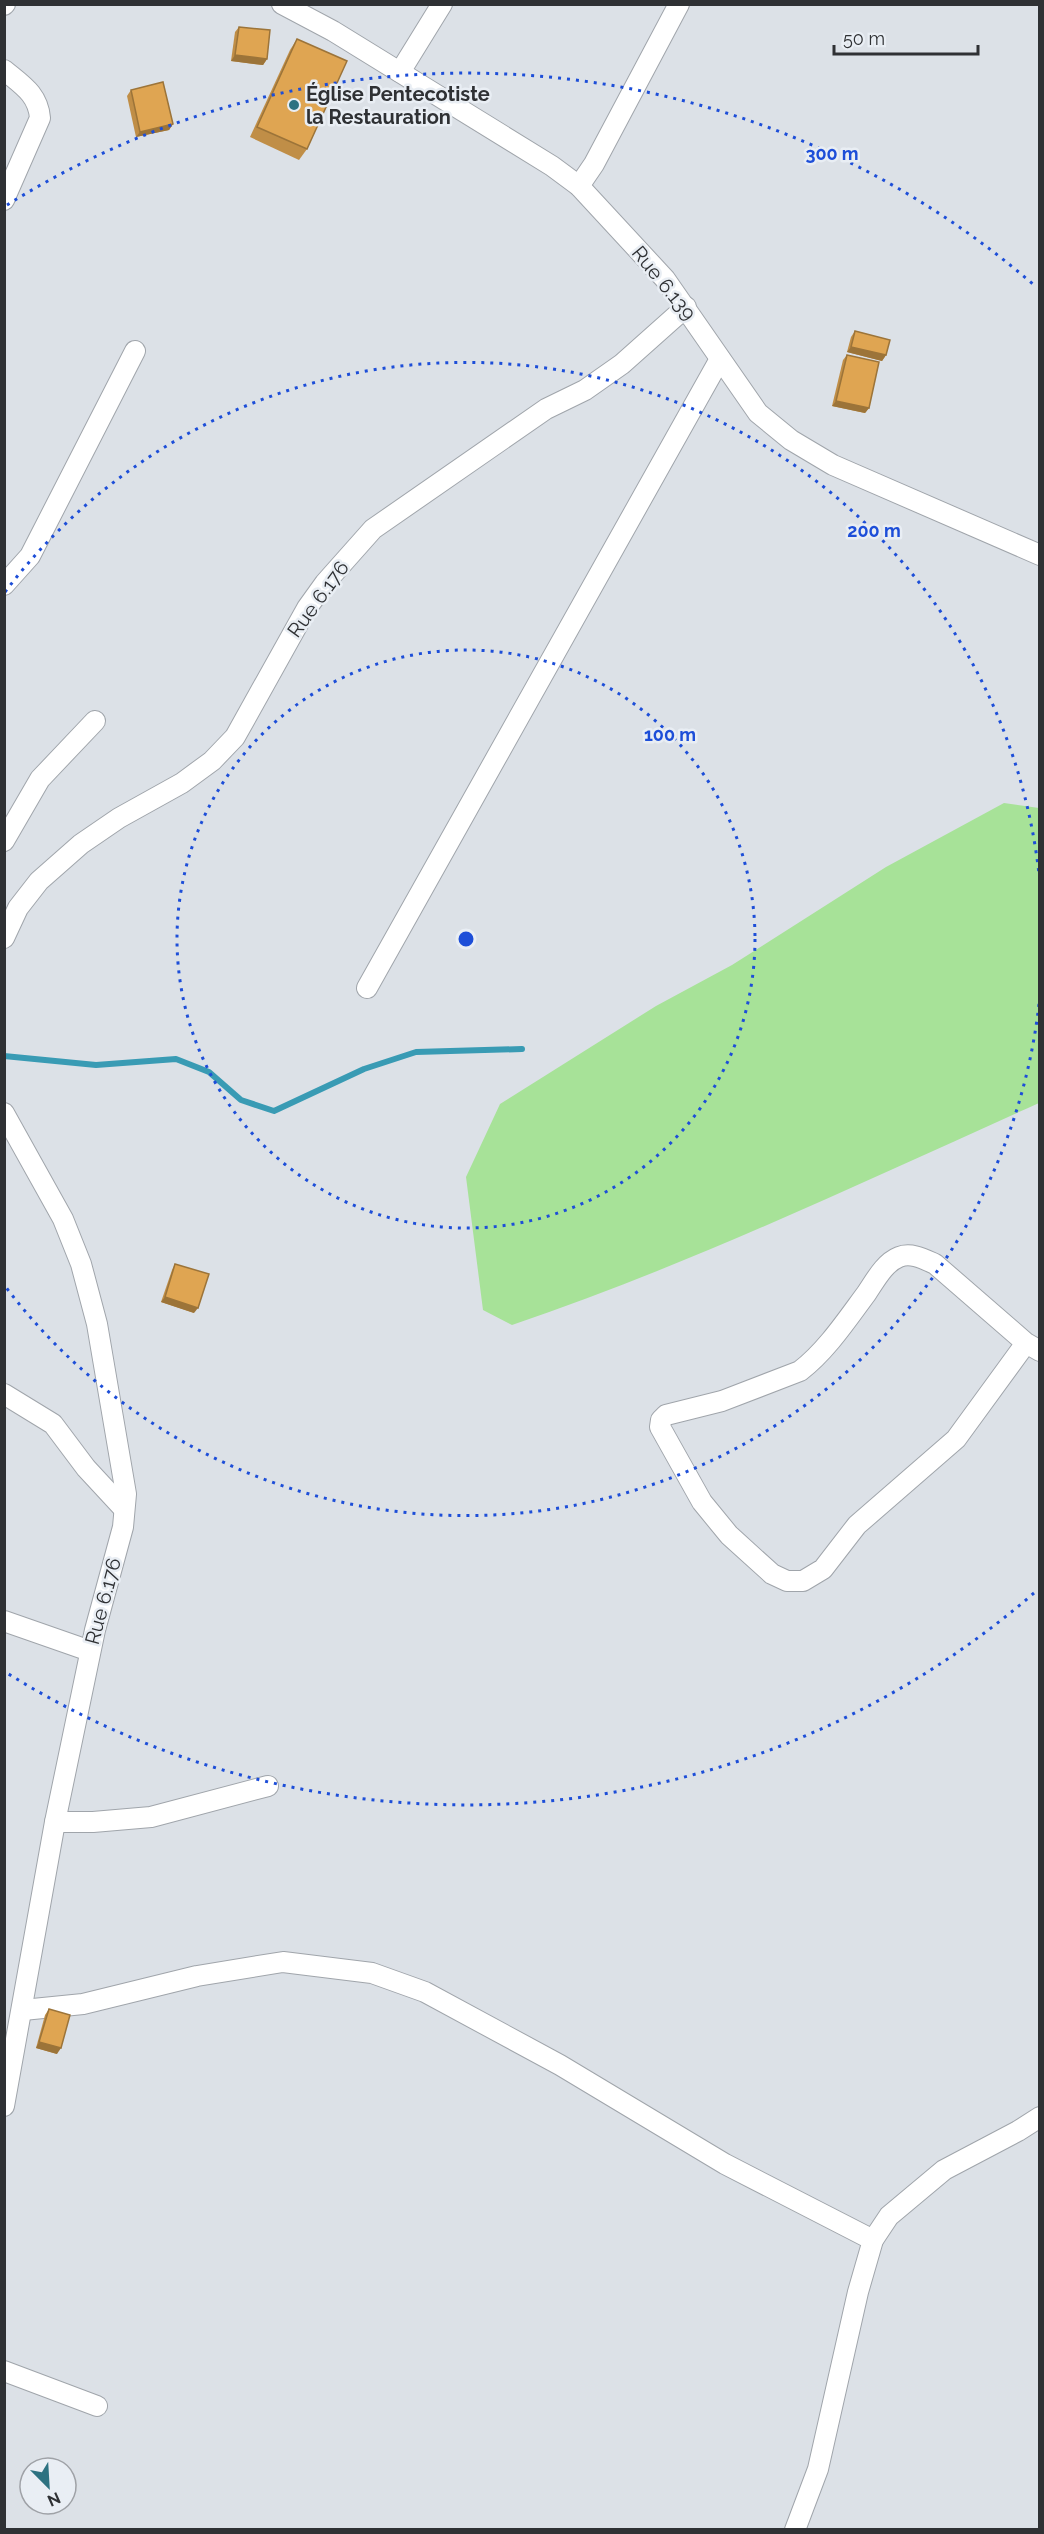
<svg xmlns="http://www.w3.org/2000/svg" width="1044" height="2534" viewBox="0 0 1044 2534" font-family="Raleway,sans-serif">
  <rect width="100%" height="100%" fill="#dce1e7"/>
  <!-- green -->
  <path fill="#a7e298" d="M1004,803L1039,808V1103C865,1181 692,1264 512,1325L483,1310L466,1177L500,1104L656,1006L732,965L886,867Z"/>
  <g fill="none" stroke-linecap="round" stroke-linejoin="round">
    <!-- stream -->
    <polyline stroke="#399bb4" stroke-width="6" points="4,1056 96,1065 176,1059 209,1072 241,1100 274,1111 364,1069 416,1052 522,1049"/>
    <!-- minor casing -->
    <g stroke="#a0a5ab" stroke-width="22">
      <g id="minor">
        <polyline points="282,4 333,31 552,166 579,186 665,279 758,413 791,440 833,465 1040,555"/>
        <polyline points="4,5 5,4"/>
        <path d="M4,70C22,85 38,94 40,118L4,200"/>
        <polyline points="400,72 442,4"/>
        <polyline points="579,186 594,164 679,4"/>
        <polyline points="4,585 30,556 135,351"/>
        <polyline points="4,841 40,779 95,721"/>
        <polyline points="4,938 18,908 39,881 81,844 119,818 182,783 212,761 235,737 307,608 325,583 373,529 546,409 585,390 622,364 686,307"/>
        <polyline points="367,988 720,359"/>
        <polyline points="4,1113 63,1219 81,1264 97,1324 126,1494 123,1527 95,1630 55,1822 4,2106"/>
        <path d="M1026,1343L956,1439L857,1525L823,1569L803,1581H787L772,1574L729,1535L702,1502L660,1427L661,1420L666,1415L722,1401L800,1371C826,1351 846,1321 866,1294C875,1281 884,1263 899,1257C911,1252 924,1259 935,1264L1026,1343L1040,1351"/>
        <polyline points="4,1394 53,1424 86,1468 124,1509"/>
        <polyline points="4,1621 90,1651"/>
        <polyline points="55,1822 93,1822 151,1817 268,1786"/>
        <polyline points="23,2010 83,2004 197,1976 283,1962 372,1973 425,1992 560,2065 725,2164 873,2240"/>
        <polyline points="4,2371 97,2406"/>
        <polyline points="795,2530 818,2469 858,2292 873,2240 889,2216 944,2170 1018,2131 1040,2117"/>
      </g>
    </g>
    <!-- minor -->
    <use href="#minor" stroke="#fff" stroke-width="20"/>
  </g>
  <!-- wall -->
  <g fill="#c08e47">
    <polygon points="239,27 267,59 263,65 231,61 235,32"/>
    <polygon points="297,39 307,149 299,160 250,137 290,50"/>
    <polygon points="131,90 173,124 169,130 136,137 127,96"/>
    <polygon points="855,331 886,355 882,361 847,352 851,337"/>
    <polygon points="847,355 869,408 865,413 832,406 843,360"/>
    <polygon points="175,1264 194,1313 161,1302 172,1270"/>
    <polygon points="49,2009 57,2054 36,2048 45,2015"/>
  </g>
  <!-- shaded-wall -->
  <g fill="#9c7439">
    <polygon points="235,55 267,59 263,65 231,61"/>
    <polygon points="173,124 169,130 136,137 140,132"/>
    <polygon points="851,347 886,355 882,361 847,352"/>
    <polygon points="836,401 869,408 865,413 832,406"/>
    <polygon points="165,1297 198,1308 194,1313 161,1302"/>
    <polygon points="39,2042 61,2048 57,2054 36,2048"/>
  </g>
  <!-- building -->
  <g fill="#dfa552" stroke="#9c7439" stroke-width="1.5">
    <polygon points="239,27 270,30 267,59 235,55"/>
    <polygon points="297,39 347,61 307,149 257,127"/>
    <polygon points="163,82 173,124 140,132 131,90"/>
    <polygon points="855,331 890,340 886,355 851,347"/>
    <polygon points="847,355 879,362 869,408 836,401"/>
    <polygon points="175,1264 209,1274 198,1308 165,1297"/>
    <polygon points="49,2009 70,2015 61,2048 39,2042"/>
  </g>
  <!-- distance rings -->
  <g fill="none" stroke="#1d4ed8" stroke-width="3" stroke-dasharray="3 6">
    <circle cx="466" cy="939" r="289"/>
    <path d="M1039 1004A577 577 0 0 1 5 1286M5 592A577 577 0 0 1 1039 874"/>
    <path d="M1034 1593A866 866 0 0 1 7 1673M7 205A866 866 0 0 1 1034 285"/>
  </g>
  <!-- markers -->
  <circle fill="#2d7281" stroke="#e9eef4" stroke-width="2" cx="294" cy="105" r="6"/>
  <g text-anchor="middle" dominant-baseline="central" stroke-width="5" stroke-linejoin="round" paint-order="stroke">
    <!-- poi labels -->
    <g font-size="20" font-weight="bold" fill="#2f3134" stroke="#e9eef4" text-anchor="start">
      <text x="306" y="94">Église Pentecotiste<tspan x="306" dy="23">la Restauration</tspan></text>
    </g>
    <!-- street labels -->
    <g font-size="20" fill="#2f3134" stroke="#e9eef4">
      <text transform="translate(664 283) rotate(51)">Rue 6.139</text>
      <text transform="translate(318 599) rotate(-54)">Rue 6.176</text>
      <text transform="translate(103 1601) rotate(-75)">Rue 6.176</text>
    </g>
  </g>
  <circle cx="466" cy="939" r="9" fill="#1d4ed8" stroke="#e9eef4" stroke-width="3"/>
  <g font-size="18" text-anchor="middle" font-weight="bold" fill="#1d4ed8" stroke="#e9eef4" stroke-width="5" stroke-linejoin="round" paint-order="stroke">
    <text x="832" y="160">300 m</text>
    <text x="874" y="537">200 m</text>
    <text x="670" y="741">100 m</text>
  </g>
  <!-- border -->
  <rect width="1044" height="2534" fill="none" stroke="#2f3134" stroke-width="12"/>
  <!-- north arrow -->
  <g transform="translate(48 2486) rotate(156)"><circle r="28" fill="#e9eef4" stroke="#9fa2a7" stroke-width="1.5"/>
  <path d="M0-4.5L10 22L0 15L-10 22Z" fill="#2d7281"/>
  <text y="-9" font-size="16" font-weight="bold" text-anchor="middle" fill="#2f3134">N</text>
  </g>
  <!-- scale -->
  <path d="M834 45v9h144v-9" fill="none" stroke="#2f3134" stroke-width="3"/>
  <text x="843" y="45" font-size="18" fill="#2f3134" stroke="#e9eef4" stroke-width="4.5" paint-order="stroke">50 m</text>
</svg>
